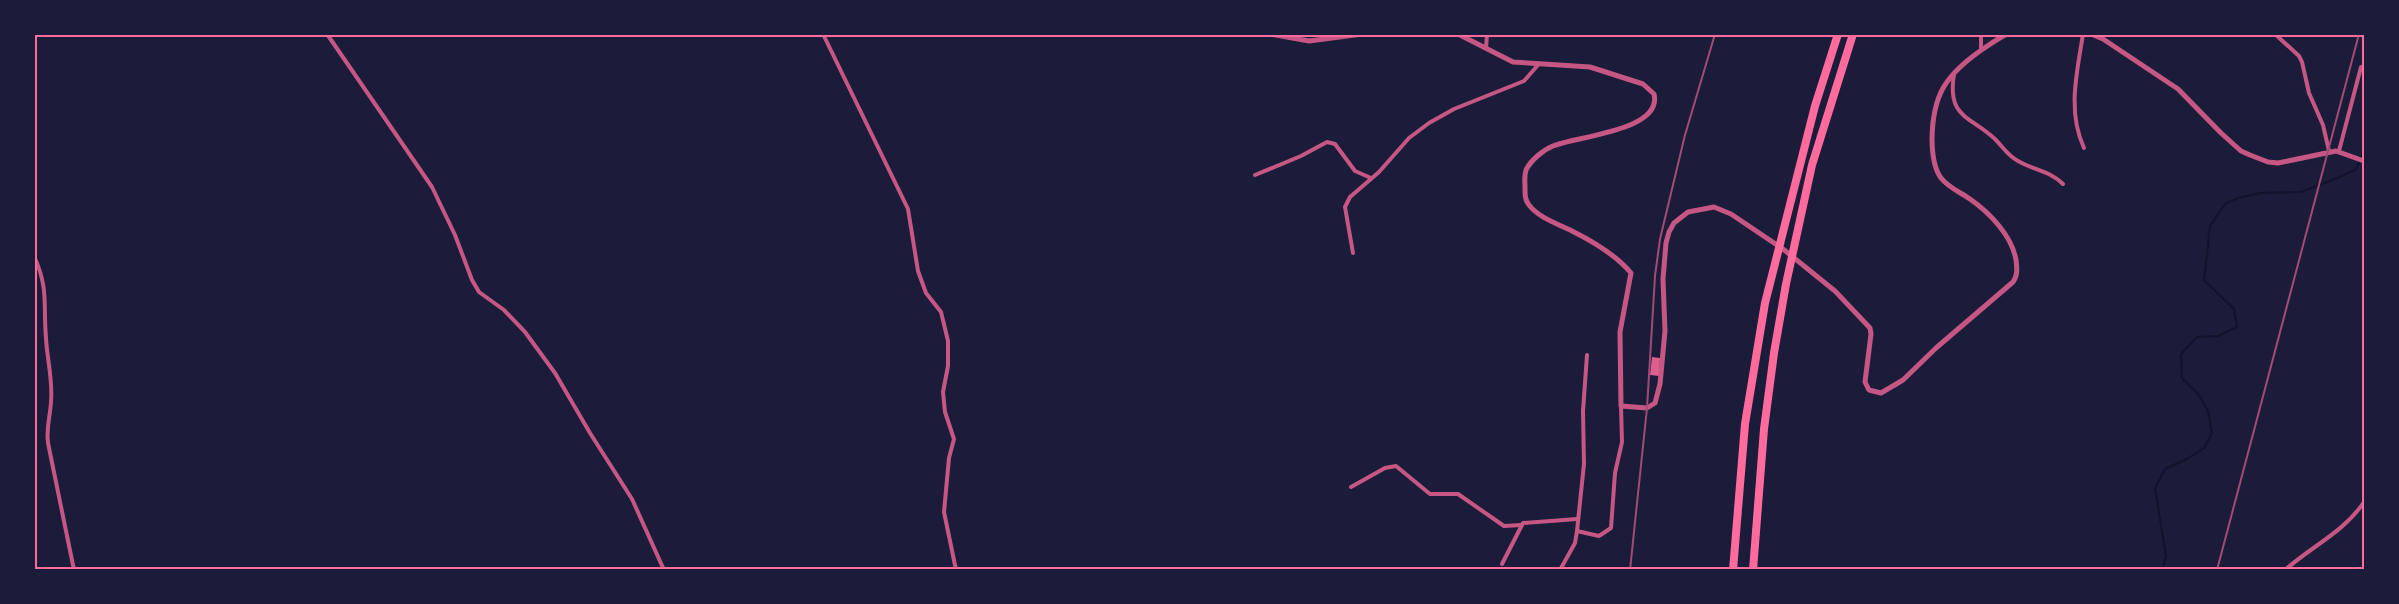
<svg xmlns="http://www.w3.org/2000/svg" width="2399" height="604" viewBox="0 0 2399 604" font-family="Helvetica,sans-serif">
  <rect width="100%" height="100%" fill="#1b1b3a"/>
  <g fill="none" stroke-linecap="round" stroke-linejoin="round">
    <!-- stream -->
    <polyline stroke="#12122b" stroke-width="2" points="2162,570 2166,556 2155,488 2165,469 2187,459 2204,448 2212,433 2208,411 2199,395 2182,378 2181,354 2197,337 2218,336 2237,327 2234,309 2204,280 2210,226 2225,204 2238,198 2260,193 2301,192 2340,177 2356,169 2364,152"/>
  </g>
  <!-- building -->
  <polygon fill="#dd5f8e" points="1652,357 1660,358 1659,376 1650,375"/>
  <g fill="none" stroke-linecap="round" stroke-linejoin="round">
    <!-- minor -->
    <g stroke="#c65784" stroke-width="4">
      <polyline points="327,34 432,187 455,235 472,280 479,292 504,310 525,332 555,373 590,433 632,499 664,570"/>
      <polyline points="823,34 908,209 918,271 926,293 941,312 948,341 948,366 943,392 945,412 954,439 949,458 944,512 956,570"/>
      <polyline points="1981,34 1981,50"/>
      <path d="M2083,34C2077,73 2067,111 2084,148"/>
      <polyline points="2275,34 2299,56 2302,62 2309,93 2323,125 2329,151"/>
      <polyline points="1486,48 1487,34"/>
      <path d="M1954,74C1947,118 1969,115 1995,139C2003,147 2007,155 2018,161C2034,170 2050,171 2063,184"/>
      <polyline points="2339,151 2361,67"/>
      <polyline points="1255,175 1301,156 1327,142 1335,144 1355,171 1371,178"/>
      <polyline points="1353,253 1345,207 1350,197 1379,172 1409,138 1429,123 1454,109 1524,81 1538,65"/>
      <path d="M34,256C49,289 43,304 46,338C47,359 53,380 51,402C50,418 46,427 48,443L74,570"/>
      <polyline points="1351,487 1385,468 1396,466 1430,494 1458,494 1504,526 1521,525"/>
      <polyline points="1577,531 1599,536 1611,528 1615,473 1622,442 1621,406"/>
      <polyline points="1502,564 1523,523 1577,519"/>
      <polyline points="1560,570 1575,543 1577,531 1584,464 1583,411 1587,355"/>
      <path d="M2285,570C2312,546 2344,532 2364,502"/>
    </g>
    <!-- tertiary -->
    <g stroke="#c65784" stroke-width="5">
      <polyline points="1270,34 1309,41 1362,34"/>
      <path d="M1458,34L1513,62L1590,67L1643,84L1654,94C1663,131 1576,136 1553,146C1543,150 1531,160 1526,170C1524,176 1525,182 1525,188C1525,195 1525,200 1529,205C1539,218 1558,224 1572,231C1592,241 1617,256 1631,273L1620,332L1621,406L1647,408L1655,403L1660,384L1665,331L1663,279L1666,243L1669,232L1674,223L1688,212L1714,207L1731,214L1783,249L1835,291L1870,328L1871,334L1865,382L1869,390L1881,393L1903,380L1936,348L2013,282C2018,275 2017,268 2016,260C2012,236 1990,213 1970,199C1960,192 1949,188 1941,178C1933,167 1932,151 1932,138C1933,95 1945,76 1980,51C1989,45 1997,39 2007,34"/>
      <polyline points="2091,34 2103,39 2178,89 2221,133 2241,151 2250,155 2268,162 2278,163 2336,151 2364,161"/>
    </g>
    <!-- motorway -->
    <g stroke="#ff6b9d" stroke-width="8">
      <polyline points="1733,570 1745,424 1765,303 1815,106 1838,34"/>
      <polyline points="1753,570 1764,429 1774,353 1786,284 1812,165 1853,34"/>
    </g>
    <!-- rail -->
    <g stroke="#a44b75" stroke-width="2">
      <polyline points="1630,570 1647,408 1655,276 1660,239 1685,135 1715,34"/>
      <polyline points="2217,570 2359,34"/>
    </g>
  </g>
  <!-- border -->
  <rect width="2399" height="604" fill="none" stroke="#1b1b3a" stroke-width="72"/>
  <rect x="36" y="36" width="2327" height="532" fill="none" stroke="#ff6b9d" stroke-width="2"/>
</svg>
